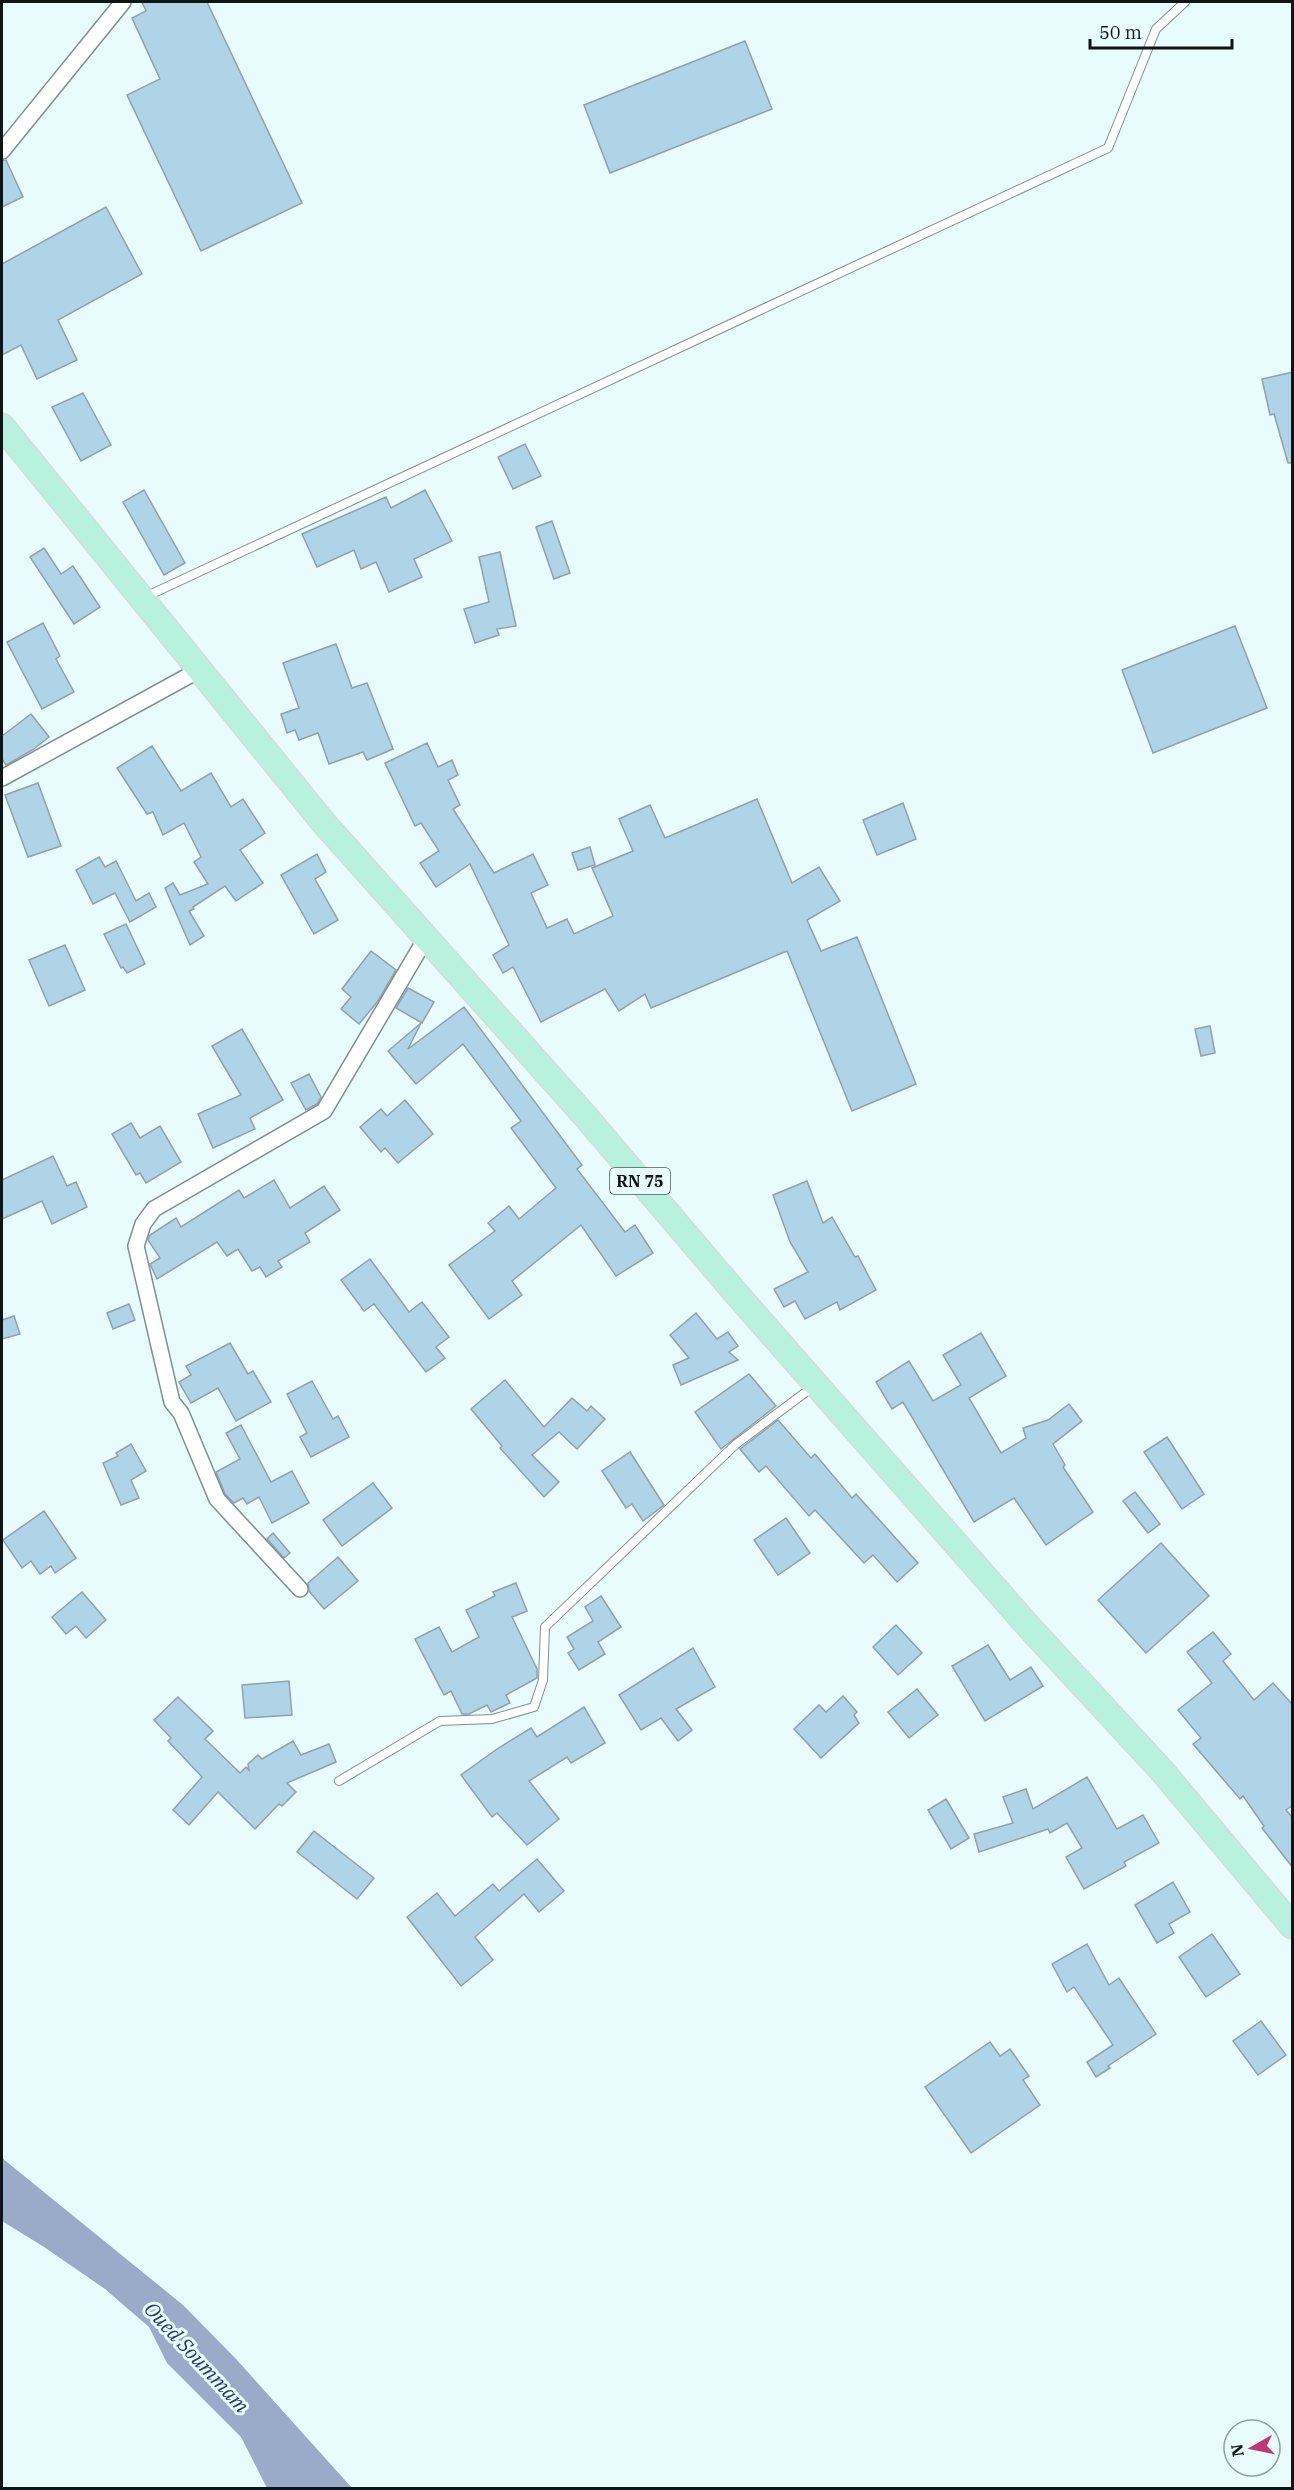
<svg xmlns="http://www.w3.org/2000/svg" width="1294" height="2490" viewBox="0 0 1294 2490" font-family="'IBM Plex Serif',serif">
  <rect width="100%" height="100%" fill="#e9fcfd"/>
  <!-- water -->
  <polygon fill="#9aaac9" points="2,2158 183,2305 237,2360 352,2488 267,2488 241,2437 167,2363 149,2327 105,2289 44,2247 2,2221"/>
  <!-- building -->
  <g fill="#afd4e8" stroke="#93a0a8" stroke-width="1.5">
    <polygon points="142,2 207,2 302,203 201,251 127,95 160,79 132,18 146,11"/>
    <polygon points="745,41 772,109 610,173 584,105"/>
    <polygon points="6,160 23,197 2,207 2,161"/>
    <polygon points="106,207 142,274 58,320 77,360 37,379 21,345 2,355 2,264"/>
    <polygon points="1293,372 1293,463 1288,463 1274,414 1270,415 1262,379"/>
    <polygon points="83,393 111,445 81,461 52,407"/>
    <polygon points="525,444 541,476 513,489 498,457"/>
    <polygon points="144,490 185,563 164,575 123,502"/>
    <polygon points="425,490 452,541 414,559 422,577 389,592 376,562 361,569 354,550 317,567 302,534 386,497 391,508"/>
    <polygon points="552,521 570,573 554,579 536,527"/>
    <polygon points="44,548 61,574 73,566 100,607 74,624 30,557"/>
    <polygon points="500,552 516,626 497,629 499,635 475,643 464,609 489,602 479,557"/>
    <polygon points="43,623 60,656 56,659 74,692 42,709 7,642"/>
    <polygon points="1235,626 1267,708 1153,753 1122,670"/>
    <polygon points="336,644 352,688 367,683 393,749 367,760 363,752 329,764 318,733 299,740 295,730 287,733 281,714 299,708 283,663"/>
    <polygon points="31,714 49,737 34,749 6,765 2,759 2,736"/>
    <polygon points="427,743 438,767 452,760 458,775 448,780 460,805 453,809 494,873 533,854 548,885 531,893 547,928 567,919 574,934 613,916 592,868 633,851 619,819 650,805 665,838 757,799 792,883 819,867 840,901 807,920 821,951 857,937 916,1084 852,1111 787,951 651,1008 645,994 619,1011 605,989 541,1022 513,967 503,973 493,955 509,945 470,864 436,887 420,863 439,851 421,823 415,826 385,763"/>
    <polygon points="152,746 181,791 211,773 231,807 243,799 265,833 240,850 263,883 236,901 225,886 193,907 194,909 189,911 204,936 190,945 165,888 173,883 180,895 208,884 194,862 201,857 184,823 163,835 153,812 147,814 117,768"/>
    <polygon points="38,783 61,846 28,857 5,795"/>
    <polygon points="903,803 916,839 877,855 863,820"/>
    <polygon points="590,847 595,865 578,870 572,853"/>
    <polygon points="317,854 326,872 315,879 338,920 314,934 281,875"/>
    <polygon points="99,857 105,867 116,861 136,901 149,893 156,907 130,922 115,893 93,904 76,870"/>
    <polygon points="126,924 145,964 127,973 123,967 121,968 104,934"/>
    <polygon points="65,945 85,990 49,1006 29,960"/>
    <polygon points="371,951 396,970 378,1001 359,1024 341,1009 351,997 342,989"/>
    <polygon points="408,988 434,1002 422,1023 396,1008"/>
    <polygon points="464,1007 582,1165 577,1169 625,1232 635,1225 653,1253 616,1276 581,1225 512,1281 522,1295 489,1319 449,1265 495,1231 488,1223 509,1206 519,1219 556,1188 511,1128 521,1121 463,1044 416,1084 388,1051 421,1023 408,1049"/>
    <polygon points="1210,1026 1215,1053 1201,1056 1195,1029"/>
    <polygon points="242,1029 283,1100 250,1118 255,1129 213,1148 198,1114 241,1095 212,1046"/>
    <polygon points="309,1074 321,1097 317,1104 306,1110 291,1083"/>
    <polygon points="405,1100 433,1134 398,1163 385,1148 381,1152 360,1127 381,1109 387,1116"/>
    <polygon points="131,1123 140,1138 160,1126 181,1162 146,1183 140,1173 136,1175 112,1134"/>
    <polygon points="53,1156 67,1186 76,1182 87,1207 52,1224 42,1201 2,1219 2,1180"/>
    <polygon points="274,1180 290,1208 324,1186 340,1210 305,1233 310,1242 278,1261 282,1267 266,1277 260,1267 252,1271 238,1249 227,1256 217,1242 157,1279 150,1264 160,1258 148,1240 150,1235 176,1218 181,1227 239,1190 244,1198"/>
    <polygon points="807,1181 823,1223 832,1217 855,1257 858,1256 876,1290 840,1310 837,1302 805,1319 795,1301 784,1307 774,1289 808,1272 790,1242 773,1195"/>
    <polygon points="370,1259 409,1312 422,1302 449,1337 436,1347 445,1358 426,1372 374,1304 364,1311 341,1280"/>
    <polygon points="129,1304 135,1320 113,1329 107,1313"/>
    <polygon points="696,1313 717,1339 728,1332 738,1346 729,1352 738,1360 681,1385 673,1365 689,1358 670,1335"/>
    <polygon points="14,1316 20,1334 2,1339 2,1320"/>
    <polygon points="981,1333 1006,1376 969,1398 1001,1453 1026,1438 1023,1428 1048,1420 1069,1404 1082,1421 1053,1444 1065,1465 1063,1467 1093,1512 1046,1545 1014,1498 974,1522 903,1402 892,1409 876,1382 909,1361 933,1401 961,1385 943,1355"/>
    <polygon points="230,1343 248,1374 253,1371 271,1402 236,1421 218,1388 191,1403 179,1382 191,1375 186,1366"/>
    <polygon points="749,1374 776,1406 721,1449 695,1412"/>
    <polygon points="505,1380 544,1427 572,1398 587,1411 591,1406 605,1419 577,1449 559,1432 532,1455 559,1482 544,1497 500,1448 502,1446 471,1409"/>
    <polygon points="312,1381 333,1419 338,1416 349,1437 311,1457 300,1437 307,1433 287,1394"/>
    <polygon points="778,1420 811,1458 815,1454 852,1498 856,1494 918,1563 897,1582 873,1555 864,1563 815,1510 809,1516 766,1466 759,1472 740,1449"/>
    <polygon points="241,1425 271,1482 292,1471 309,1503 272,1523 259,1497 247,1504 243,1498 234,1503 225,1494 216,1472 240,1459 226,1433"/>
    <polygon points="1167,1437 1204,1494 1182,1509 1144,1452"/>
    <polygon points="131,1444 146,1471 131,1480 139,1498 121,1505 103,1463 118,1456 116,1453"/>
    <polygon points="630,1452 664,1505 643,1521 632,1504 626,1508 602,1471"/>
    <polygon points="373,1483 392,1508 342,1546 323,1520"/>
    <polygon points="1135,1492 1160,1524 1148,1533 1123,1501"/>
    <polygon points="44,1511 76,1558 55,1573 51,1566 40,1574 31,1561 22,1568 3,1540"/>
    <polygon points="786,1518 810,1553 778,1575 754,1540"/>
    <polygon points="273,1533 290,1553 284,1558 267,1539"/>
    <polygon points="1161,1543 1209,1596 1146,1653 1098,1600"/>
    <polygon points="338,1557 358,1581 324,1609 309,1591 308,1583"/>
    <polygon points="516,1583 527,1611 512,1617 537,1669 537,1678 506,1695 510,1703 491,1712 487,1705 469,1714 462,1714 451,1691 444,1695 415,1639 439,1627 452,1652 479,1637 466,1610 495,1596 493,1592"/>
    <polygon points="82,1592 106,1620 86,1638 76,1626 66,1634 52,1617"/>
    <polygon points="601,1596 621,1627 598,1642 605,1654 579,1670 568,1653 574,1649 567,1637 593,1621 585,1607"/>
    <polygon points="896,1625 922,1653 898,1675 873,1647"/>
    <polygon points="1213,1632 1231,1654 1223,1661 1254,1700 1273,1683 1293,1705 1293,1805 1286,1810 1293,1818 1293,1868 1262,1828 1264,1826 1243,1796 1240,1799 1193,1744 1201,1738 1178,1710 1212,1683 1187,1652"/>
    <polygon points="988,1645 1010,1680 1031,1667 1043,1686 985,1721 952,1666"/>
    <polygon points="693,1648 715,1687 676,1709 692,1730 678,1741 661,1718 641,1730 619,1695"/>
    <polygon points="289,1681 292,1715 245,1718 242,1685"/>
    <polygon points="917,1689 938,1715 909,1738 888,1712"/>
    <polygon points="843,1696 857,1712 854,1715 859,1723 821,1758 794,1729 819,1705 826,1712"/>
    <polygon points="178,1697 213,1731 205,1739 240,1773 246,1767 249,1770 248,1764 258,1755 262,1759 293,1741 301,1755 329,1744 336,1762 287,1783 296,1792 282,1806 279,1804 255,1829 218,1792 189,1825 173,1810 202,1777 168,1741 171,1738 154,1720"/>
    <polygon points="584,1707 605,1743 571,1763 567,1757 529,1781 559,1819 527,1845 497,1813 492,1817 461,1775 497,1749 531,1728 537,1737"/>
    <polygon points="1087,1777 1117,1829 1143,1815 1159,1843 1124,1862 1126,1866 1084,1889 1066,1857 1082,1848 1067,1823 1050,1833 1048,1829 979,1852 974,1834 1013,1823 1003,1797 1026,1789 1033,1809"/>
    <polygon points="946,1799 969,1838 951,1849 928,1810"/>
    <polygon points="314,1831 374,1878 357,1899 297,1852"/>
    <polygon points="537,1859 564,1891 539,1912 524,1894 475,1937 493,1960 461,1986 407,1917 437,1893 455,1916 493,1884 499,1891"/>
    <polygon points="1173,1882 1190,1912 1169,1924 1174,1933 1157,1943 1135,1905"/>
    <polygon points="1212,1934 1240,1974 1206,1997 1179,1957"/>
    <polygon points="1087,1944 1109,1985 1119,1978 1156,2034 1108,2066 1110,2068 1096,2077 1087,2062 1113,2045 1074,1987 1067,1992 1052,1964"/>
    <polygon points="1261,2021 1286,2055 1258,2075 1233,2041"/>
    <polygon points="990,2042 1000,2056 1010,2049 1029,2076 1023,2080 1040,2105 971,2153 925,2087"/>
  </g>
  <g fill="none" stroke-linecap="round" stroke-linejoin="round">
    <!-- service casing -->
    <g stroke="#7f8f90" stroke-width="10">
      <g id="service">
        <polyline points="145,597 1108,148 1156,29 1185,2"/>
        <polyline points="339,1781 440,1721 492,1719 534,1707 543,1680 545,1627 735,1445 814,1386"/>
      </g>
    </g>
    <!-- minor casing -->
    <g stroke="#7f8f90" stroke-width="18">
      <g id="minor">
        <polyline points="2,151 123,2"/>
        <polyline points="2,778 201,669"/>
        <polyline points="300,1589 217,1499 181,1413 172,1402 136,1246 143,1224 154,1209 324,1111 426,938"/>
      </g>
    </g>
    <!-- primary casing -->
    <g stroke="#d9dada" stroke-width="27">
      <polyline id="primary" points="2,426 323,822 586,1117 734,1291 1029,1627 1163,1772 1292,1926"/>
    </g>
    <!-- service -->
    <use href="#service" stroke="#fff" stroke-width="8"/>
    <!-- minor -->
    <use href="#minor" stroke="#fff" stroke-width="15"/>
    <!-- primary -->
    <use href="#primary" stroke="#b8f2de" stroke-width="24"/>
  </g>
  <g text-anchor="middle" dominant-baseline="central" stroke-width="6" stroke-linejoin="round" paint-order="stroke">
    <!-- shield labels -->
    <rect fill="#e9fcfd" stroke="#505a5b" stroke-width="1.5" x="610" y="1168" width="60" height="26" rx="4.5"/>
    <g font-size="16" font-weight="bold" fill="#0f1515">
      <text x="640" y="1181">RN 75</text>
    </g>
    <!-- water labels -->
    <g font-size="20" font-style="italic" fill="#253963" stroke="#e9fcfd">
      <text transform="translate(197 2357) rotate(47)">Oued Soummam</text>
    </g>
  </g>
  <!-- border -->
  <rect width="1294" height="2490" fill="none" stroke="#0f1515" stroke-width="6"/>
  <!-- north arrow -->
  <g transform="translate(1252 2448) rotate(261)"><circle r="28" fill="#e9fcfd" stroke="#92a0a0" stroke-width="1.5"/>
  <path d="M0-4.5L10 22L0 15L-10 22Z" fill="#bf3773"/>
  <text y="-9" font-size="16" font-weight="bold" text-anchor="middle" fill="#0f1515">N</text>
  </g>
  <!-- scale -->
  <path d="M1090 39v9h142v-9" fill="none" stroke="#0f1515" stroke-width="3"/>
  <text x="1099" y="39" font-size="18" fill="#0f1515" stroke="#e9fcfd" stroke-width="4.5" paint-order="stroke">50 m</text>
</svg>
